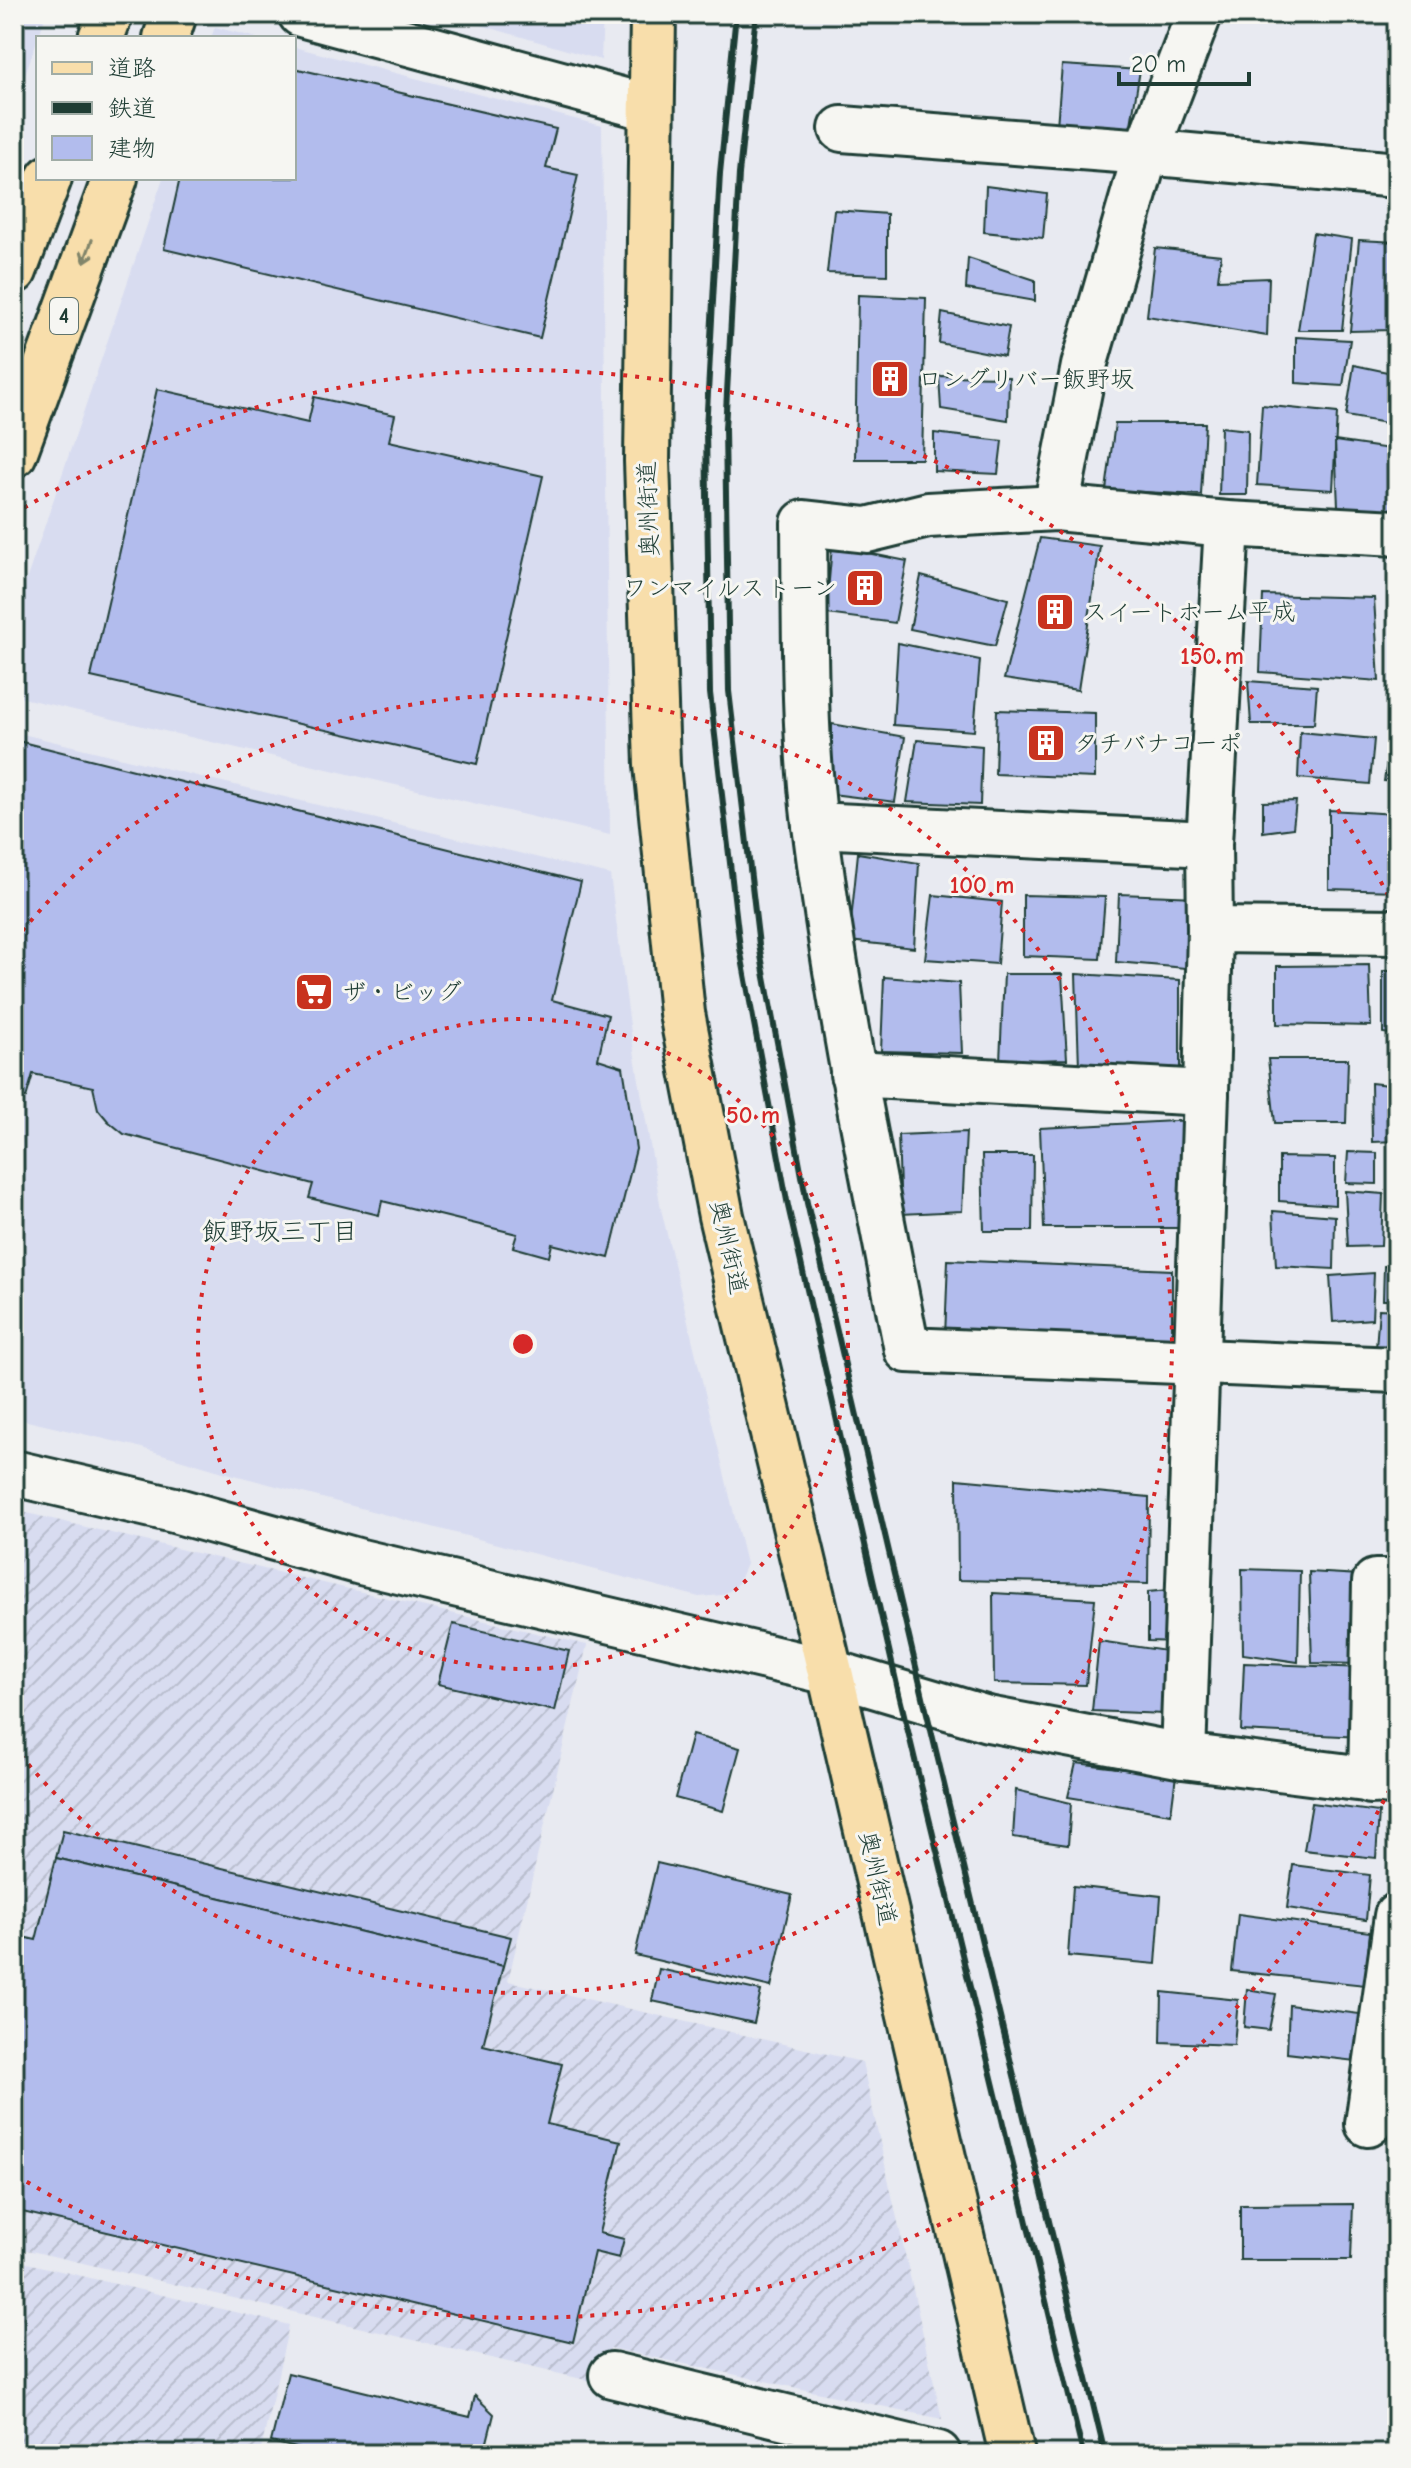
<svg xmlns="http://www.w3.org/2000/svg" width="1411" height="2468" viewBox="0 0 1411 2468" font-family="'Comic Neue','Klee One',sans-serif">
  <defs>
    <pattern id="industrial-furrows" width="10" height="10" patternUnits="userSpaceOnUse" patternTransform="scale(2)"><rect width="10" height="10" fill="#d8dcf0"/><path d="M-1 1l2-2M0 10L10 0M9 11l2-2" fill="none" stroke="#b9bece"/></pattern>
  </defs>
  <rect width="100%" height="100%" fill="#e8eaf1"/>
  <filter id="ink" filterUnits="userSpaceOnUse"><feTurbulence type="fractalNoise" baseFrequency=".0125" numOctaves="2"/><feDisplacementMap in="SourceGraphic" scale="16" xChannelSelector="R" yChannelSelector="G"/><feConvolveMatrix kernelMatrix="1 2 1 2 8 2 1 2 1" color-interpolation-filters="sRGB"/></filter>
  <g filter="url(#ink)">
    <!-- built -->
    <g fill="#d8dcf0">
      <polygon points="14,14 42,14 44,21 14,105"/>
      <polygon points="443,14 603,14 601,60"/>
      <polygon points="215,27 257,38 211,38"/>
      <polygon points="294,47 602,126 610,835 14,696 14,616 163,178 294,178"/>
      <polygon points="14,732 610,875 631,1033 661,1209 746,1564 736,1587 722,1595 699,1597 223,1472 135,1446 14,1418"/>
    </g>
    <!-- industrial -->
    <g fill="url(#industrial-furrows)">
      <polygon points="14,1510 587,1645 508,1981 862,2062 942,2419 610,2348 599,2383 14,2247"/>
      <polygon points="14,2260 289,2325 260,2454 14,2454"/>
    </g>
    <!-- building -->
    <g fill="#b2bced" stroke="#1f3d34" stroke-width="2">
      <polygon points="14,14 23,14 14,44"/>
      <polygon points="1062,65 1140,70 1130,131 1057,126"/>
      <polygon points="294,68 556,129 546,168 578,175 540,338 164,249 180,178 294,178"/>
      <polygon points="986,186 1047,194 1043,238 984,232"/>
      <polygon points="834,210 887,214 887,275 827,273"/>
      <polygon points="1313,233 1352,239 1342,330 1298,330"/>
      <polygon points="1359,240 1397,242 1392,330 1350,331"/>
      <polygon points="1155,248 1221,255 1218,280 1269,278 1267,336 1147,316"/>
      <polygon points="968,258 1035,280 1035,301 966,289"/>
      <polygon points="858,295 926,298 922,459 855,459"/>
      <polygon points="942,313 1009,327 1004,356 939,343"/>
      <polygon points="1296,337 1350,340 1343,386 1296,383"/>
      <polygon points="1354,365 1397,374 1397,425 1346,416"/>
      <polygon points="939,376 1009,377 1008,420 941,409"/>
      <polygon points="157,389 308,423 314,397 395,415 389,441 543,476 477,764 91,677"/>
      <polygon points="1262,405 1337,413 1333,490 1257,485"/>
      <polygon points="1115,423 1205,423 1201,495 1106,490"/>
      <polygon points="1221,427 1248,430 1247,495 1219,495"/>
      <polygon points="934,433 1002,441 998,474 934,471"/>
      <polygon points="1335,441 1397,450 1397,519 1338,506"/>
      <polygon points="1040,538 1100,546 1078,690 1004,679"/>
      <polygon points="832,546 907,561 895,623 826,614"/>
      <polygon points="921,576 1008,599 995,646 910,629"/>
      <polygon points="1263,595 1374,598 1379,681 1260,672"/>
      <polygon points="898,643 980,660 974,731 893,725"/>
      <polygon points="1248,681 1317,686 1314,724 1251,724"/>
      <polygon points="997,710 1095,713 1095,778 995,774"/>
      <polygon points="1395,711 1397,711 1397,782 1384,781"/>
      <polygon points="832,724 905,737 895,802 832,794"/>
      <polygon points="1300,732 1374,739 1370,784 1298,778"/>
      <polygon points="14,740 581,882 552,1000 608,1015 598,1059 623,1067 636,1149 609,1258 552,1244 549,1257 513,1247 517,1234 382,1201 379,1215 309,1198 313,1184 124,1134 108,1121 98,1109 93,1087 33,1074 26,1098 14,1095"/>
      <polygon points="917,740 982,746 980,805 907,802"/>
      <polygon points="1296,801 1293,828 1263,832 1263,802"/>
      <polygon points="1329,810 1396,814 1397,891 1329,889"/>
      <polygon points="858,853 919,863 914,948 849,941"/>
      <polygon points="1119,894 1198,897 1197,969 1116,962"/>
      <polygon points="933,895 1002,902 997,964 925,959"/>
      <polygon points="1023,895 1105,897 1100,959 1023,956"/>
      <polygon points="1369,965 1371,1026 1277,1024 1277,966"/>
      <polygon points="1383,971 1397,971 1397,1035 1383,1033"/>
      <polygon points="1004,974 1062,974 1067,1059 1000,1061"/>
      <polygon points="1076,974 1180,980 1180,1068 1079,1067"/>
      <polygon points="884,977 959,983 962,1053 881,1051"/>
      <polygon points="1268,1059 1348,1059 1346,1123 1275,1123"/>
      <polygon points="1371,1083 1397,1086 1397,1141 1372,1142"/>
      <polygon points="1194,1120 1189,1228 1044,1228 1040,1128"/>
      <polygon points="966,1132 962,1211 901,1214 898,1135"/>
      <polygon points="1348,1152 1377,1153 1377,1184 1346,1183"/>
      <polygon points="982,1155 1033,1155 1032,1231 984,1231"/>
      <polygon points="1279,1157 1335,1158 1335,1205 1279,1201"/>
      <polygon points="1345,1191 1383,1194 1381,1246 1348,1247"/>
      <polygon points="1393,1199 1397,1200 1397,1252 1392,1252"/>
      <polygon points="1273,1211 1335,1216 1334,1269 1276,1266"/>
      <polygon points="948,1260 1172,1270 1172,1343 945,1337"/>
      <polygon points="1384,1266 1397,1267 1397,1300 1383,1300"/>
      <polygon points="1374,1273 1372,1319 1333,1322 1330,1276"/>
      <polygon points="1379,1309 1397,1310 1397,1348 1376,1348"/>
      <polygon points="957,1479 1149,1497 1148,1584 958,1580"/>
      <polygon points="1242,1569 1300,1571 1298,1662 1243,1654"/>
      <polygon points="1309,1572 1360,1575 1362,1664 1312,1663"/>
      <polygon points="1180,1589 1179,1642 1148,1641 1148,1592"/>
      <polygon points="993,1593 1095,1599 1086,1685 994,1683"/>
      <polygon points="453,1624 569,1651 555,1711 438,1684"/>
      <polygon points="1099,1641 1173,1652 1165,1714 1092,1711"/>
      <polygon points="1244,1663 1363,1668 1361,1737 1241,1731"/>
      <polygon points="692,1735 740,1748 723,1811 675,1798"/>
      <polygon points="1076,1763 1176,1775 1171,1814 1068,1797"/>
      <polygon points="1016,1790 1071,1803 1068,1845 1013,1837"/>
      <polygon points="1312,1803 1379,1812 1376,1858 1304,1850"/>
      <polygon points="63,1830 511,1937 503,1966 56,1858"/>
      <polygon points="56,1858 503,1966 483,2045 562,2064 547,2124 621,2141 599,2233 624,2239 619,2258 594,2252 573,2342 14,2210 14,1935 36,1940"/>
      <polygon points="657,1863 792,1895 771,1987 635,1955"/>
      <polygon points="1293,1865 1370,1875 1366,1920 1287,1908"/>
      <polygon points="1073,1886 1161,1896 1156,1964 1068,1956"/>
      <polygon points="1238,1914 1370,1932 1365,1985 1232,1971"/>
      <polygon points="659,1969 761,1991 754,2023 652,2001"/>
      <polygon points="1247,1989 1276,1994 1269,2030 1244,2027"/>
      <polygon points="1162,1992 1238,2000 1234,2045 1161,2042"/>
      <polygon points="1289,2005 1360,2014 1355,2061 1287,2053"/>
      <polygon points="1393,2203 1397,2203 1397,2261 1390,2260"/>
      <polygon points="1353,2204 1351,2260 1240,2260 1240,2205"/>
      <polygon points="288,2373 470,2417 475,2396 494,2414 484,2454 322,2454 271,2442"/>
    </g>
    <g fill="none" stroke-linecap="round" stroke-linejoin="round">
      <!-- minor casing -->
      <g stroke="#1f3d34" stroke-width="50">
        <g id="minor">
          <polyline points="301,14 650,108"/>
          <polyline points="842,129 1146,152 1397,175"/>
          <polyline points="1056,508 1084,366 1146,152 1199,14"/>
          <path d="M1397,533L1227,524L1056,508L928,515L867,530L804,523C805,624 803,725 815,825C837,1002 873,1176 907,1350L1397,1370"/>
          <polyline points="815,825 1209,844"/>
          <polyline points="1210,930 1397,932"/>
          <polyline points="853,1074 1206,1093"/>
          <polyline points="14,1473 174,1510 361,1562 830,1672 988,1719 1183,1756 1397,1783"/>
          <polyline points="1183,1756 1206,1093 1210,930 1209,844 1227,524"/>
          <polyline points="1371,1781 1375,1582 1397,1582"/>
          <polyline points="1368,2124 1397,1916"/>
          <polyline points="612,2375 938,2454"/>
        </g>
      </g>
      <!-- major casing -->
      <g stroke="#1f3d34" stroke-width="50">
        <polyline id="major" points="653,14 647,461 657,765 682,1013 721,1216 830,1672 1012,2454"/>
      </g>
      <!-- highway casing -->
      <g stroke="#1f3d34" stroke-width="50">
        <g id="highway">
          <polyline points="101,38 110,14"/>
          <polyline points="166,38 174,14"/>
          <polyline points="14,271 49,178"/>
          <polyline points="14,454 115,178"/>
        </g>
      </g>
      <!-- minor -->
      <use href="#minor" stroke="#f6f6f2" stroke-width="44"/>
      <!-- major -->
      <use href="#major" stroke="#f8deab" stroke-width="44"/>
      <!-- highway -->
      <use href="#highway" stroke="#f8deab" stroke-width="44"/>
      <!-- rail -->
      <g stroke="#1f3d34" stroke-width="6">
        <polyline points="736,14 720,173 706,429 710,693 740,948 788,1206 899,1694 1083,2454"/>
        <polyline points="756,14 739,174 725,429 729,691 759,945 807,1203 924,1701 1105,2454"/>
      </g>
    </g>
    <!-- one-way arrows -->
    <defs><path id="oneway-shaft" d="M-6 0H5M1.5-3L5.5 0L1.5 3" fill="none" stroke-width="1.6" stroke-linecap="round" stroke-linejoin="round" transform="scale(2)"/></defs>
    <use stroke="#81856a" href="#oneway-shaft" transform="translate(88 251) rotate(110)"/>
  </g>
  <!-- distance rings -->
  <g fill="none" stroke="#d62828" stroke-width="4" stroke-dasharray="4 8">
    <circle cx="523" cy="1344" r="325"/>
    <path d="M15 940A649 649 0 1 1 15 1748"/>
    <path d="M1395 1779A974 974 0 0 1 14 2174M14 514A974 974 0 0 1 1395 909"/>
  </g>
  <!-- icons -->
  <defs>
    <g id="building-square" transform="scale(2)"><rect x="-9" y="-9" width="18" height="18" rx="4" fill="#c8321e" stroke="#f6f6f2"/><path d="M-4-6H4V6H1V3H-1V6H-4ZM-2.5-4.3h1.7v1.8h-1.7ZM.8-4.3h1.7v1.8H.8ZM-2.5-1h1.7V.8h-1.7ZM.8-1h1.7V.8H.8Z" fill="#fff"/></g>
    <g id="supermarket-square" transform="scale(2)"><rect x="-9" y="-9" width="18" height="18" rx="4" fill="#c8321e" stroke="#f6f6f2"/><path d="M-6-5.5h2.5l.6 2H6L4.5 2H-2.5L-4.4-4H-6ZM-1.5 3.2a1.3 1.3 0 1 0 .1 0ZM3 3.2a1.3 1.3 0 1 0 .1 0Z" fill="#fff"/></g>
  </defs>
  <g fill-rule="evenodd">
    <use href="#building-square" x="890" y="379"/>
    <use href="#building-square" x="865" y="588"/>
    <use href="#building-square" x="1055" y="612"/>
    <use href="#building-square" x="1046" y="743"/>
    <use href="#supermarket-square" x="314" y="992"/>
  </g>
  <g text-anchor="middle" dominant-baseline="central" stroke-width="6" stroke-linejoin="round" paint-order="stroke">
    <!-- shield labels -->
    <rect fill="#f6f6f2" stroke="#60746d" stroke-width="2" x="50" y="298" width="28" height="36" rx="6"/>
    <g font-size="22" font-weight="bold" fill="#1f3d34">
      <text x="64" y="316">4</text>
    </g>
    <!-- poi labels -->
    <g font-size="24" fill="#1f3d34" stroke="#f6f6f2" text-anchor="start">
      <text x="918" y="379">ロングリバー飯野坂</text>
      <text x="837" y="588" text-anchor="end">ワンマイルストーン</text>
      <text x="1083" y="612">スイートホーム平成</text>
      <text x="1074" y="743">タチバナコーポ</text>
      <text x="342" y="992">ザ・ビッグ</text>
    </g>
    <!-- street labels -->
    <g font-size="24" fill="#1f3d34" stroke="#f6f6f2">
      <text transform="translate(648 509) rotate(-92)">奥州街道</text>
      <text transform="translate(729 1247) rotate(77)">奥州街道</text>
      <text transform="translate(878 1878) rotate(77)">奥州街道</text>
    </g>
    <!-- neighbourhood labels -->
    <g font-size="26" fill="#1f3d34" stroke="#f6f6f2">
      <text x="280" y="1232">飯野坂三丁目</text>
    </g>
  </g>
  <circle cx="523" cy="1344" r="12" fill="#d62828" stroke="#f6f6f2" stroke-width="4"/>
  <g font-size="24" text-anchor="middle" font-weight="bold" fill="#d62828" stroke="#f6f6f2" stroke-width="6" stroke-linejoin="round" paint-order="stroke">
    <text x="1212" y="664">150 m</text>
    <text x="982" y="893">100 m</text>
    <text x="753" y="1123">50 m</text>
  </g>
  <!-- margin -->
  <rect width="1411" height="2468" fill="none" stroke="#f6f6f2" stroke-width="48"/>
  <rect x="24" y="24" width="1363" height="2420" fill="none" stroke="#1f3d34" stroke-width="3" filter="url(#ink)"/>
  <!-- legend -->
  <rect x="36" y="36" width="260" height="144" fill="#f6f6f2" stroke="#a0aca6" stroke-width="2"/>
  <rect x="52" y="62" width="40" height="12" fill="#f8deab" stroke="#a0aca6" stroke-width="2"/>
  <text x="108" y="76" font-size="24" fill="#1f3d34">道路</text>
  <rect x="52" y="102" width="40" height="12" fill="#1f3d34" stroke="#a0aca6" stroke-width="2"/>
  <text x="108" y="116" font-size="24" fill="#1f3d34">鉄道</text>
  <rect x="52" y="136" width="40" height="24" fill="#b2bced" stroke="#a0aca6" stroke-width="2"/>
  <text x="108" y="156" font-size="24" fill="#1f3d34">建物</text>
  <!-- scale -->
  <path d="M1119 72v12h130v-12" fill="none" stroke="#1f3d34" stroke-width="4"/>
  <text x="1131" y="72" font-size="24" fill="#1f3d34" stroke="#f6f6f2" stroke-width="6" paint-order="stroke">20 m</text>
</svg>
